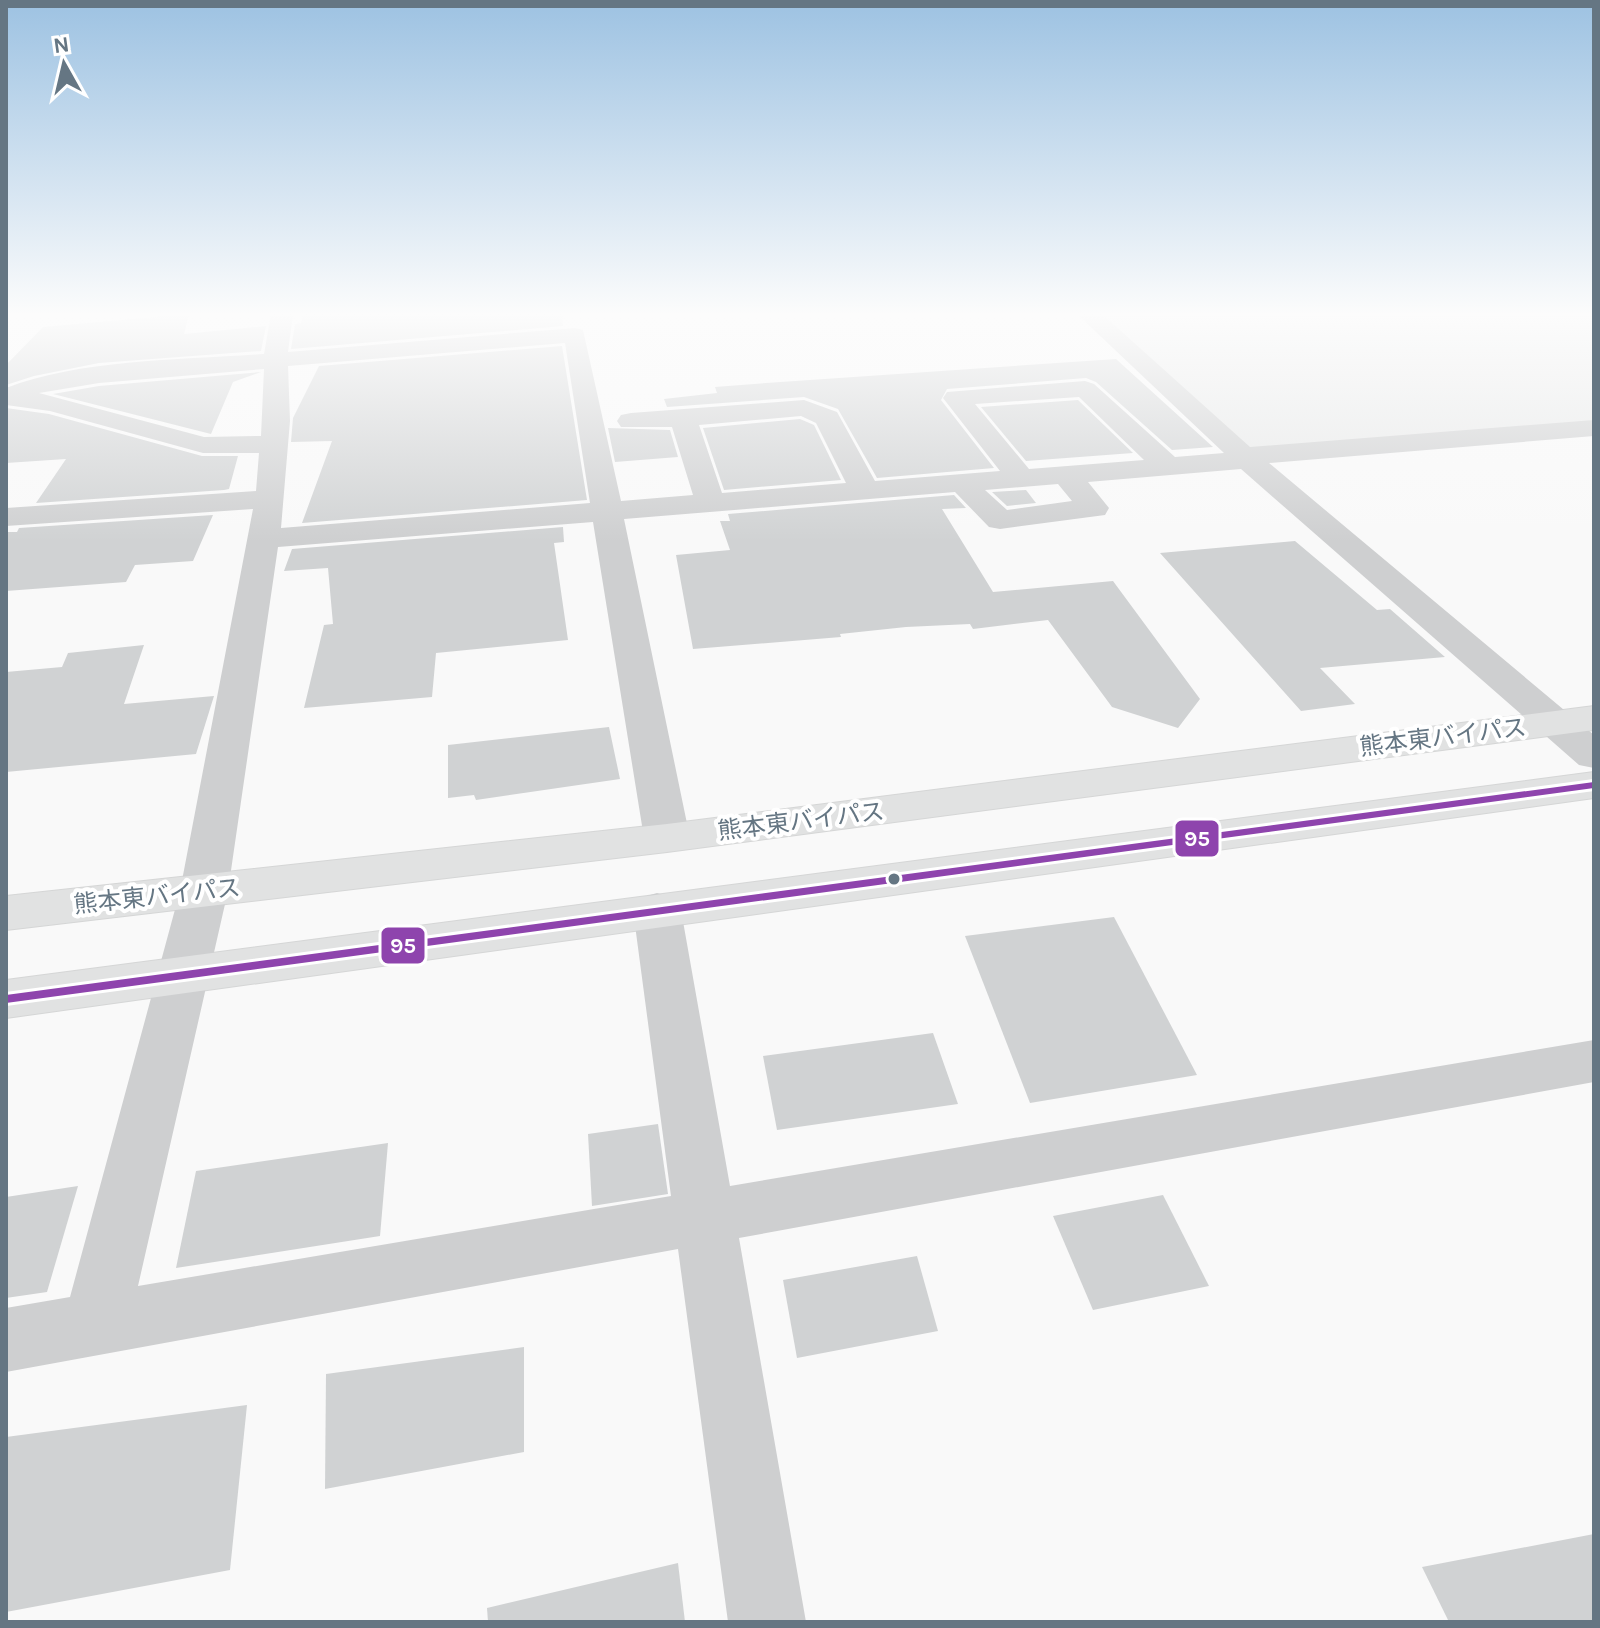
<svg xmlns="http://www.w3.org/2000/svg" width="1600" height="1628" viewBox="0 0 1600 1628" font-family="Karla,'Noto Sans JP',sans-serif">
  <rect width="100%" height="100%" fill="#f9f9f9"/>
  <!-- built -->
  <polygon fill="#e8e9e9" points="1088,314 1594,314 1594,426 1244,456"/>
  <!-- building -->
  <g fill="#d0d2d3">
    <polygon points="189,314 184,334 266,326 261,351 99,363 34,376 6,385 6,365 43,327"/>
    <polygon points="303,314 562,314 563,326 291,349 295,324 301,323"/>
    <polygon points="562,346 587,500 302,523 332,441 291,442 293,418 319,366"/>
    <polygon points="1116,359 1213,447 1172,450 1096,382 1086,378 947,389 941,400 994,468 877,478 838,409 804,397 667,407 664,399 717,393 715,387 766,383"/>
    <polygon points="261,372 233,382 211,434 53,394 99,386"/>
    <polygon points="1078,400 1133,453 1026,461 981,407"/>
    <polygon points="6,408 49,414 202,456 238,456 229,489 224,490 36,503 66,459 6,463"/>
    <polygon points="800,419 814,425 841,480 724,490 703,428"/>
    <polygon points="608,428 670,430 678,457 615,462"/>
    <polygon points="1026,490 1036,503 1007,506 992,492"/>
    <polygon points="954,495 966,508 942,509 993,592 1113,581 1200,699 1178,728 1112,707 1048,620 973,629 970,624 906,627 840,634 841,637 693,649 676,555 730,550 720,521 730,521 728,514"/>
    <polygon points="213,515 193,561 135,565 126,582 6,591 6,532 17,532 19,528"/>
    <polygon points="563,527 564,542 554,543 568,640 436,653 432,697 304,708 324,625 333,624 328,568 284,571 292,549"/>
    <polygon points="1295,541 1377,610 1390,609 1445,657 1320,668 1355,704 1301,711 1160,553"/>
    <polygon points="144,645 124,704 214,696 196,754 6,772 6,672 62,667 68,653"/>
    <polygon points="609,727 620,779 476,800 474,795 448,798 448,745"/>
    <polygon points="1114,917 1197,1075 1030,1103 965,936"/>
    <polygon points="933,1033 958,1104 777,1130 763,1056"/>
    <polygon points="658,1124 668,1194 592,1206 588,1134"/>
    <polygon points="388,1143 380,1236 176,1268 196,1171"/>
    <polygon points="78,1186 47,1292 6,1298 6,1197"/>
    <polygon points="1163,1195 1209,1286 1093,1310 1053,1216"/>
    <polygon points="917,1256 938,1331 797,1358 783,1280"/>
    <polygon points="524,1347 524,1452 325,1489 326,1374"/>
    <polygon points="247,1405 230,1570 6,1612 6,1437"/>
    <polygon points="1594,1534 1594,1622 1449,1622 1422,1567"/>
    <polygon points="678,1563 685,1622 488,1622 487,1608"/>
  </g>
  <g fill="none" stroke-linecap="round" stroke-linejoin="round">
    <!-- trunk casing -->
    <g stroke="#d5d6d6" stroke-width="2">
      <g id="trunk">
        <polygon points="1594,706 1594,730 667,852 6,930 6,896 667,824"/>
        <polygon points="1594,772 1594,798 6,1018 6,980"/>
      </g>
    </g>
    <!-- minor -->
    <path fill="#cecfd0" fill-rule="evenodd" d="M271,314H293L288,352L575,328L583,330L621,501L693,495L672,427H621L617,421L621,415L631,413L804,400L837,412L875,481L1000,471L943,398L947,392L1085,381L1094,384L1175,457L1224,453L1077,314H1102L1250,447L1594,420V436L1269,463L1594,735V768L1579,765L1241,469L1088,482L1109,508L1105,515L1000,529L989,527L955,492L624,519L690,838L683,848L667,852L651,848L644,838L593,522L278,547L228,891L138,1286L671,1196L633,910L640,898L657,893L674,898L681,910L730,1186L1594,1040V1082L739,1238L806,1622H728L678,1249L6,1372V1308L70,1297L180,891L253,509L6,526V508L256,491L259,453H203L50,411L6,405V388C81,359 183,360 264,354ZM565,343L590,503L281,528L290,421L288,366ZM264,369L261,436L204,437L39,393L99,383ZM1079,397L1144,460L1029,469L975,404ZM801,416L816,423L846,483L722,493L699,425ZM1058,484L1072,501L1007,510L985,490Z"/>
    <!-- trunk -->
    <use href="#trunk" fill="#e1e2e2" fill-rule="evenodd"/>
    <!-- bus-1 casing -->
    <g stroke="#fff" stroke-width="6">
      <polygon id="bus-1" points="1594,782 1594,788 6,1003 6,995"/>
    </g>
    <!-- bus-1 -->
    <use href="#bus-1" fill="#8e44ad" fill-rule="evenodd"/>
  </g>
  <!-- sky -->
  <linearGradient id="sky" x2="0" y2="1"><stop stop-color="#9dc2e2"/><stop offset="0.58" stop-color="#fcfcfc"/><stop offset="1" stop-color="#fcfcfc" stop-opacity="0"/></linearGradient>
  <rect width="1600" height="542" fill="url(#sky)"/>
  <!-- markers -->
  <circle fill="#657683" stroke="#fff" stroke-width="3" cx="894" cy="879" r="7"/>
  <g text-anchor="middle" dominant-baseline="central" stroke-width="8" stroke-linejoin="round" paint-order="stroke">
    <!-- street labels -->
    <g font-size="24" fill="#657683" stroke="#fff">
      <text transform="translate(1443 737) rotate(-7)">熊本東バイパス</text>
      <text transform="translate(801 821) rotate(-7)">熊本東バイパス</text>
      <text transform="translate(157 896) rotate(-6)">熊本東バイパス</text>
    </g>
  </g>
  <g stroke="#fff" stroke-width="3">
    <rect x="1174" y="819" width="46" height="39" rx="8" fill="#8e44ad"/>
    <rect x="380" y="926" width="46" height="39" rx="8" fill="#8e44ad"/>
  </g>
  <g font-size="22" text-anchor="middle" font-weight="bold" fill="#fff">
    <text x="1197" y="846">95</text>
    <text x="403" y="953">95</text>
  </g>
  <!-- border -->
  <rect width="1600" height="1628" fill="none" stroke="#657683" stroke-width="16"/>
  <!-- north arrow -->
  <g transform="translate(64 64) rotate(352)" stroke="#ffffff" stroke-width="6" paint-order="stroke">
  <path d="M0-6L14 30L0 20L-14 30Z" fill="#657683"/>
  <text y="-12" font-size="22" font-weight="bold" text-anchor="middle" fill="#657683">N</text>
  </g>
</svg>
